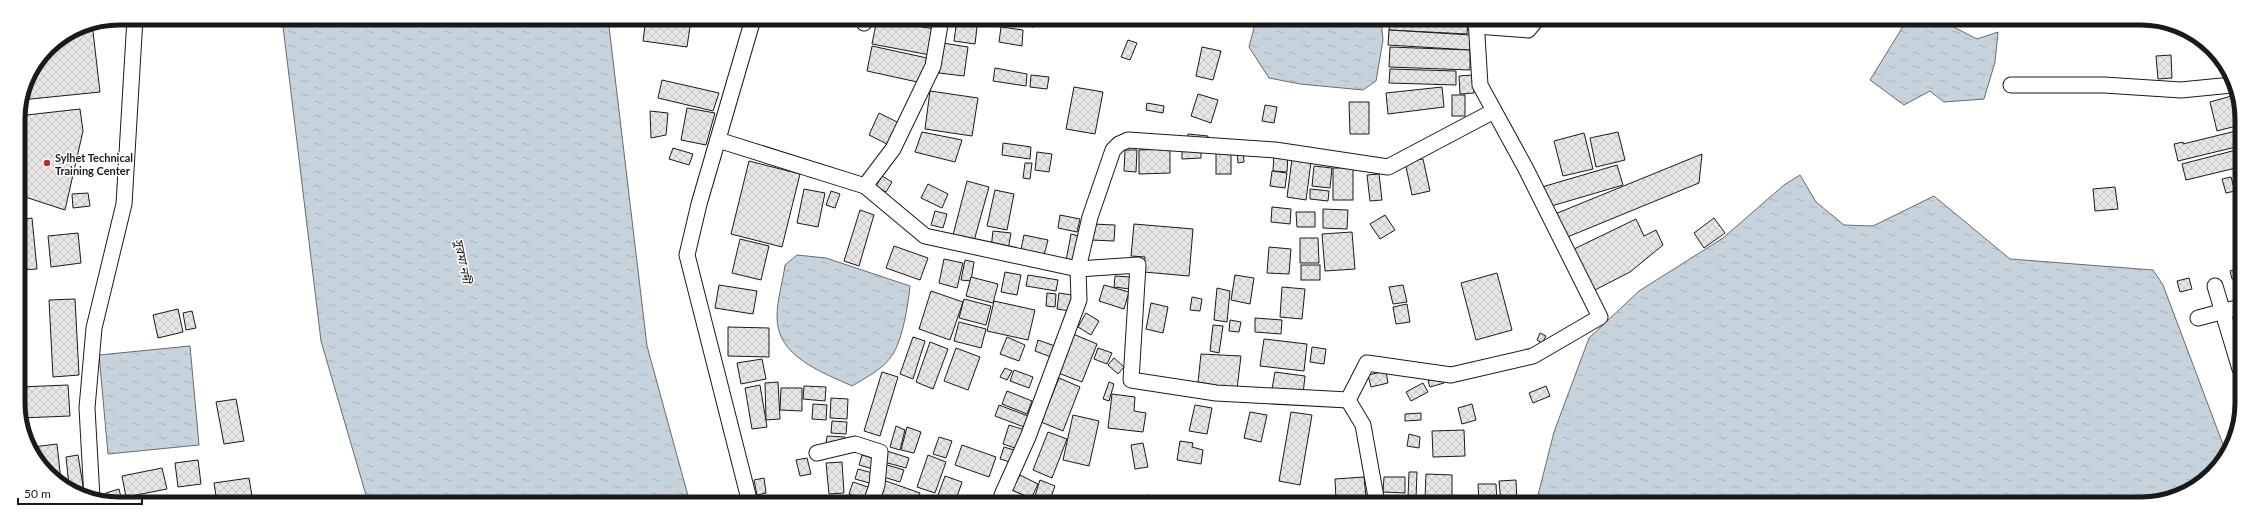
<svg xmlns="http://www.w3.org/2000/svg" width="2260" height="522" viewBox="0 0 2260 522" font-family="Lato,'Noto Sans Bengali',sans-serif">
  <defs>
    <pattern id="water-ripples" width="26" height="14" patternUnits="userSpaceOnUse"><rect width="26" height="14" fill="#c6d2dc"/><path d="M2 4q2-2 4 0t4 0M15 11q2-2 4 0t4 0" fill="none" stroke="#aab4bc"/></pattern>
    <pattern id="building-cross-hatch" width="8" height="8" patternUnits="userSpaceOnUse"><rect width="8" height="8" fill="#e6e6e6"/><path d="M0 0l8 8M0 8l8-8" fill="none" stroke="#c5c5c5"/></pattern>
  </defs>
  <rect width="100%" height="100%" fill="#fff"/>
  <!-- water -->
  <g fill="url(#water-ripples)" stroke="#6a6a6a">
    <polygon points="282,18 608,18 647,346 690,503 368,502 321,341"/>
    <polygon points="1265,19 1381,19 1383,40 1376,81 1363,90 1300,84 1269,78 1249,47 1255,24"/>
    <polygon points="1907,20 1940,20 1977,39 1998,32 1995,62 1984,99 1944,102 1930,91 1904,105 1870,80"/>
    <polygon points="1800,175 1816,202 1844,225 1873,226 1934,196 2010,259 2153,270 2163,285 2227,455 2207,479 2179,496 2147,504 1536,503 1554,432 1589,338 1639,291 1723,238 1784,185"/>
    <path d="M797,255L826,258L910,286C908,305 903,338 893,354C884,369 865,378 852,386C822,372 777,357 777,317C777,300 783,281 785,265Z"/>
    <polygon points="190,346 199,445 108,454 99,355"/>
  </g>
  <!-- building -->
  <g fill="url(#building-cross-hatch)" stroke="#1a1a1a">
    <polygon points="646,18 691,20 687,47 643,41"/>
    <polygon points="717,19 735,19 734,24 717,21"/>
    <polygon points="877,19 934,29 930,55 872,44"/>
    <polygon points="889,19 938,19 937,27"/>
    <polygon points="957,19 978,19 975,44 954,41"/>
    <polygon points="1001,19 1035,19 1034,27 1001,23"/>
    <polygon points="1390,19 1468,19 1467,34 1389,30"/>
    <polygon points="92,23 100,92 21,100 26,80 48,48 81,26"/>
    <polygon points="1001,27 1023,30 1022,46 999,42"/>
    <polygon points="1389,30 1471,35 1470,50 1388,45"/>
    <polygon points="1128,40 1137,43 1130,60 1121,57"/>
    <polygon points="943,43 968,47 964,76 939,73"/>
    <polygon points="872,46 927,58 922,83 867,71"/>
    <polygon points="1202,47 1221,51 1213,80 1196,76"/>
    <polygon points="1390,47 1470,50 1470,70 1389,67"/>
    <polygon points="2171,55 2172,78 2158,79 2156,56"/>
    <polygon points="995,68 1027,74 1026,86 993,81"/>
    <polygon points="1390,69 1456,71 1456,85 1389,83"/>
    <polygon points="1031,75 1049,77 1047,89 1030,87"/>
    <polygon points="1473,75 1474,93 1460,94 1459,76"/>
    <polygon points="662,80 719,93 713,111 658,98"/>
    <polygon points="1074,87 1103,92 1095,134 1066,129"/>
    <polygon points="1442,87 1444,107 1388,114 1386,93"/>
    <polygon points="930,91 978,98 972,136 925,129"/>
    <polygon points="1198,94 1218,100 1211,123 1191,116"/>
    <rect x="1452" y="95" width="13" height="21"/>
    <polygon points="2235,95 2240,114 2240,125 2217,131 2210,102"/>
    <polygon points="1349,102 1369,102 1369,134 1350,134"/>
    <polygon points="1147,103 1164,106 1163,113 1146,110"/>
    <polygon points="1265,105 1277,107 1274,123 1262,121"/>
    <polygon points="687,108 715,113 706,145 681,140"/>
    <polygon points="80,109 83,131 65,210 19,195 18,116"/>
    <polygon points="650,111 668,113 666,135 651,138"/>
    <polygon points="879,113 901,124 891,146 869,135"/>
    <polygon points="2240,130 2240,146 2178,161 2174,144 2183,142 2183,144"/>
    <polygon points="922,132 962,140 955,162 915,152"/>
    <polygon points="1618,132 1625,160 1596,167 1590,138"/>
    <polygon points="1584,133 1593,169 1563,176 1554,141"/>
    <polygon points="1188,134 1208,136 1207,143 1187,141"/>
    <polygon points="1003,143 1031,147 1030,159 1002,155"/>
    <polygon points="673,148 693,154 689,165 669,159"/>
    <polygon points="1170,149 1170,173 1139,174 1139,150"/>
    <polygon points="2240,149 2240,167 2186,180 2182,164"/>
    <polygon points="1125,150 1137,150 1136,172 1124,171"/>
    <polygon points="1182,150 1201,150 1201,158 1182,159"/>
    <polygon points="1243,151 1244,162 1238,163 1237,152"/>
    <polygon points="1037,152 1052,154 1049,172 1035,170"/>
    <rect x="1216" y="152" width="15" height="22"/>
    <polygon points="1274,153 1288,154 1287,172 1273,171"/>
    <polygon points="1702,154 1699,183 1565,238 1555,214"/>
    <polygon points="1292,159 1311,162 1306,200 1287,197"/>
    <polygon points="1423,159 1430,191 1412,195 1405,162"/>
    <polygon points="749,161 800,174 782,247 731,234"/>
    <polygon points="1025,163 1032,163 1030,179 1023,178"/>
    <polygon points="1617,165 1623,185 1548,207 1542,187"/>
    <polygon points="1314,166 1332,168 1330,188 1312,186"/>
    <rect x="1333" y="168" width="20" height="32"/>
    <polygon points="1272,171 1287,173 1285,188 1270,186"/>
    <polygon points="1379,174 1382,200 1370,201 1367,175"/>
    <polygon points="882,176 892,182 886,192 876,186"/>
    <polygon points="2231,177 2235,191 2226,193 2222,179"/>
    <polygon points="967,181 989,187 974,241 953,235"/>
    <polygon points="928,184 948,194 942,208 921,198"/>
    <polygon points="2115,187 2118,209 2095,211 2093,189"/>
    <polygon points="804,189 825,193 818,227 797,223"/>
    <polygon points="1310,189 1329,191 1328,201 1310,199"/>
    <polygon points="995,190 1014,194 1007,230 987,226"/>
    <polygon points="831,191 840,194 835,208 826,205"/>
    <polygon points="88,193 90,206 73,208 72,194"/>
    <polygon points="1272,207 1291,209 1290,224 1271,222"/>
    <polygon points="1323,209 1348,210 1347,229 1323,228"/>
    <polygon points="860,210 874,215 859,266 844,261"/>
    <polygon points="935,211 947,214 943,228 931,225"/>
    <polygon points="1296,212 1315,212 1315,227 1297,227"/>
    <polygon points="1060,215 1080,219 1077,232 1058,228"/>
    <polygon points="1385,215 1395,230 1380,239 1370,224"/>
    <polygon points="32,218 37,269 20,270 19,220"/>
    <polygon points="1714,218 1725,233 1704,248 1694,233"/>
    <polygon points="1636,219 1644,236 1656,230 1663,245 1630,272 1593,291 1572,250"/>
    <polygon points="1092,224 1115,225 1114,241 1091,240"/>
    <polygon points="1134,224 1193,229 1189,276 1144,272 1145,257 1131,256"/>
    <polygon points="993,231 1011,233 1008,250 991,248"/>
    <polygon points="1352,232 1355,269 1325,271 1322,234"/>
    <polygon points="78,233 81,263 51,267 48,236"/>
    <polygon points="1071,234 1079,236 1075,263 1066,261"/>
    <polygon points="1024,235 1048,240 1043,259 1020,254"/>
    <polygon points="1300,238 1318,238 1319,263 1300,263"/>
    <polygon points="740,239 769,246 761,280 732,273"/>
    <polygon points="894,246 928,258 920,280 886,268"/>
    <polygon points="1269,247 1291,249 1289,274 1267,273"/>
    <polygon points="944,259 963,263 957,288 939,283"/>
    <polygon points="965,260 974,262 971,281 961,280"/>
    <rect x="1301" y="265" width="19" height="15"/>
    <polygon points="2240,268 2240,277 2232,279 2230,271"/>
    <polygon points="1005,272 1021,275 1017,295 1001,292"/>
    <polygon points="1497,273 1512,330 1476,340 1461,283"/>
    <polygon points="1028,275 1058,280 1056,291 1026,286"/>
    <polygon points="1235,275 1254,278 1250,304 1231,300"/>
    <polygon points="1115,276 1131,277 1130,289 1114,287"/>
    <polygon points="971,277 998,284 993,303 966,296"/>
    <polygon points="2189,278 2192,289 2180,292 2177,281"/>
    <polygon points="719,285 757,291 753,314 715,308"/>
    <polygon points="1104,285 1129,292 1124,309 1099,301"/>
    <polygon points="1403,285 1407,302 1393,304 1389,287"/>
    <polygon points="1282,287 1305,289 1302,319 1280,317"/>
    <polygon points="1217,288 1230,291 1227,322 1214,320"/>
    <polygon points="931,291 963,302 950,340 919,329"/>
    <polygon points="1047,293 1056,294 1055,307 1046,306"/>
    <polygon points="1059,293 1072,295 1070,311 1057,309"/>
    <polygon points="1192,297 1202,299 1200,311 1190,310"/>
    <polygon points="75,299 79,375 53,377 49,300"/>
    <polygon points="964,299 991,306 986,325 959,318"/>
    <polygon points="994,301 1035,310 1028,340 987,331"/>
    <polygon points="1151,303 1168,307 1163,333 1146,329"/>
    <polygon points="1407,304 1410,322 1396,324 1393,307"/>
    <polygon points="178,309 183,332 158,338 153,315"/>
    <polygon points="192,311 196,328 186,330 183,313"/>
    <polygon points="1086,313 1099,321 1091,335 1078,327"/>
    <polygon points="1255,318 1282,320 1281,334 1255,332"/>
    <polygon points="1230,320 1241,322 1239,332 1229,331"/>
    <polygon points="959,322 986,329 981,348 954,341"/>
    <polygon points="1213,325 1223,326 1219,353 1210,351"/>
    <polygon points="728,327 769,328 769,357 728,356"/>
    <polygon points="1540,333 1546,336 1542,343 1537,340"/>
    <polygon points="1073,334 1097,344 1082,382 1058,373"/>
    <polygon points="913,337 925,341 913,379 900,374"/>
    <polygon points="1007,337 1025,345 1019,361 1000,354"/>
    <polygon points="1264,339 1307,344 1304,371 1260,366"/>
    <polygon points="1038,340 1055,346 1051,357 1035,351"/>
    <polygon points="930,342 948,349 933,389 916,382"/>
    <polygon points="1312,347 1326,349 1324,364 1310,362"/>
    <polygon points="956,348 980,357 968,390 944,381"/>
    <polygon points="1098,348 1112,353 1107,364 1094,359"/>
    <polygon points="1201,354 1241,356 1237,389 1198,382"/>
    <polygon points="1114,358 1124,367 1118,374 1108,365"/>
    <polygon points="762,359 766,379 741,384 737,363"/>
    <polygon points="1005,368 1012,371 1007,380 1000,377"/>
    <polygon points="1014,370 1033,377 1029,388 1010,381"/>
    <polygon points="1386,371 1388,383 1371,387 1368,375"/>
    <polygon points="882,372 898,377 880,436 864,431"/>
    <polygon points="1275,372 1305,376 1303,394 1272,389"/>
    <polygon points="1442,376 1444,383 1430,387 1428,381"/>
    <polygon points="1059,378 1080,387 1063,431 1041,422"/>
    <polygon points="778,382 780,419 766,420 765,383"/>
    <polygon points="1109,382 1114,384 1109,401 1103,399"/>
    <polygon points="1423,383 1428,392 1411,401 1406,392"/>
    <polygon points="68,385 70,416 20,418 20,387"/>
    <polygon points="760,385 767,427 752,429 745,388"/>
    <polygon points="804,386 826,387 825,401 803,399"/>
    <polygon points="1546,386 1550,396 1533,403 1529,393"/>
    <polygon points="781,388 802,388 802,411 780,410"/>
    <polygon points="1007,391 1032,401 1027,414 1002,404"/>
    <polygon points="1112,394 1135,397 1134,411 1146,413 1143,432 1108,428"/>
    <polygon points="831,398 848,399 847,419 830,418"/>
    <polygon points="236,399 244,441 224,444 216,402"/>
    <polygon points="813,404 827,405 826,420 812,419"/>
    <polygon points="1472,404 1476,420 1462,424 1458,408"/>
    <polygon points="999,405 1028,416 1024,427 995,416"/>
    <polygon points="1195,405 1212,408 1207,434 1189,431"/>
    <polygon points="1250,412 1267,415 1261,442 1244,438"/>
    <polygon points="1291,412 1312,415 1300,485 1279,481"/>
    <polygon points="1421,413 1421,420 1405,421 1405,414"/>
    <polygon points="1073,415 1099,421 1089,466 1063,460"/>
    <polygon points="832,421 847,422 846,434 831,433"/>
    <polygon points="1009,425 1025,430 1018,449 1003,444"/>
    <polygon points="896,426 905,430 900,450 890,447"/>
    <polygon points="907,427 921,432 914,453 901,450"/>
    <polygon points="1464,430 1465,456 1433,457 1432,431"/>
    <polygon points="1048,432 1067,439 1052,478 1033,470"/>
    <polygon points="1409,434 1420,437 1419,448 1407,446"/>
    <polygon points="827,436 845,437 845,446 826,445"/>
    <polygon points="939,437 952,441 946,458 933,454"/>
    <polygon points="1180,441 1193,443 1192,447 1203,450 1201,464 1177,460"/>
    <polygon points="1143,443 1148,467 1135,469 1131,445"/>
    <polygon points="57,444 61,481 48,474 33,447"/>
    <polygon points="962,445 996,457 989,477 955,465"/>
    <polygon points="1004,447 1014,450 1010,462 1000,459"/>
    <polygon points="887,451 909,458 906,468 884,462"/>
    <polygon points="78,455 84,492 81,492 69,486 66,457"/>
    <polygon points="862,455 875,459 873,469 859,465"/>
    <polygon points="928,455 946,462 935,493 917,487"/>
    <polygon points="807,458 811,474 800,476 796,460"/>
    <polygon points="198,460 201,484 178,487 175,463"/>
    <polygon points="842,462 844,493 829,494 826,463"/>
    <polygon points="884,464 904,470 900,482 880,476"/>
    <polygon points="162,468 167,489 126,497 122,476"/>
    <polygon points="858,469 876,474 873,484 855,479"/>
    <polygon points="1409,472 1417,472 1416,498 1408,498"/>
    <polygon points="1426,474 1452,475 1452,500 1425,499"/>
    <polygon points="1020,475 1038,484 1031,499 1012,490"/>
    <polygon points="945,476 962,482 955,503 937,498"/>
    <polygon points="1364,477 1366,497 1336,499 1335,479"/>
    <polygon points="1384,477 1405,477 1405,493 1383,492"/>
    <polygon points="249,478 253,502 217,502 214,483"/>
    <polygon points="764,478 766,493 757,495 754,480"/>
    <polygon points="883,480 920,493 916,503 893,503 877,497"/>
    <polygon points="1040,480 1055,486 1049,503 1033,502"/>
    <polygon points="1516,480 1517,503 1501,503 1499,481"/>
    <polygon points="853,482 874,489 869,501 849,494"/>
    <polygon points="1478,484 1496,484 1497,503 1479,503"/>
    <polygon points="119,489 122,502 108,502 106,493"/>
    <polygon points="1148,495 1163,499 1162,503 1146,503"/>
    <polygon points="847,496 869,502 869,503 846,503"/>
  </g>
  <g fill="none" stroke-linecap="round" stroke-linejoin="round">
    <!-- minor casing -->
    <g stroke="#1a1a1a" stroke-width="17">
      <g id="minor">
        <polyline points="864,23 865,19"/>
        <polyline points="1476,26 1528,30 1537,19"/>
        <polyline points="2011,85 2104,85 2181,90 2232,85"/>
        <polyline points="718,140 865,186 925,236 1078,269 1138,265 1131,380 1216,393 1348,400 1367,363 1451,375 1533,356 1600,317 1526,169 1480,85 1476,19"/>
        <polyline points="865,186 893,149 933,66 941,19"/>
        <polyline points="2215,286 2240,369"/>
        <polyline points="2198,318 2240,307"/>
        <polyline points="1348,400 1363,425 1377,503"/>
        <polyline points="817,453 855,444 880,452 877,485 871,503"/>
        <polyline points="92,498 87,408 94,328 124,204 135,18"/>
        <polyline points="750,503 687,255 699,204 753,19"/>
        <polyline points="1022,503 1002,495 1028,437 1079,300 1078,269 1090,217 1113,150 1119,144 1128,140 1275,150 1388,167 1494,111"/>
      </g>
    </g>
    <!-- minor -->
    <use href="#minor" stroke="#fff" stroke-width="15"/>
  </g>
  <!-- markers -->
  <circle fill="#c62828" stroke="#fff" stroke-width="1.5" cx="47" cy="163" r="4"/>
  <g text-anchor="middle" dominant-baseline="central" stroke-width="3" stroke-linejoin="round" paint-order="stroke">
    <!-- poi labels -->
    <g font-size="11" font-weight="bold" fill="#1a1a1a" stroke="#fff" text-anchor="start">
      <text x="55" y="157">Sylhet Technical<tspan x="55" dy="13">Training Center</tspan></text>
    </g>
    <!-- water labels -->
    <g font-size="12" font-style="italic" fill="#1a1a1a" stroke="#fff">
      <text transform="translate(463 261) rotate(79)">সুরমা নদী</text>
    </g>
  </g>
  <!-- crop -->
  <path d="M0 0H2260V522H0ZM119 25H2141A94 94 0 0 1 2235 119V403A94 94 0 0 1 2141 497H119A94 94 0 0 1 25 403V119A94 94 0 0 1 119 25Z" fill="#fff" fill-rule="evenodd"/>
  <path fill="none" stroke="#1a1a1a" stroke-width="5" d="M119 25H2141A94 94 0 0 1 2235 119V403A94 94 0 0 1 2141 497H119A94 94 0 0 1 25 403V119A94 94 0 0 1 119 25Z"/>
  <!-- scale -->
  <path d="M18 498v6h124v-6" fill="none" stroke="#1a1a1a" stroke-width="2"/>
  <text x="24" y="498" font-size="12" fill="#1a1a1a" stroke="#ffffff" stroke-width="3" paint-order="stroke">50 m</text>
</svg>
